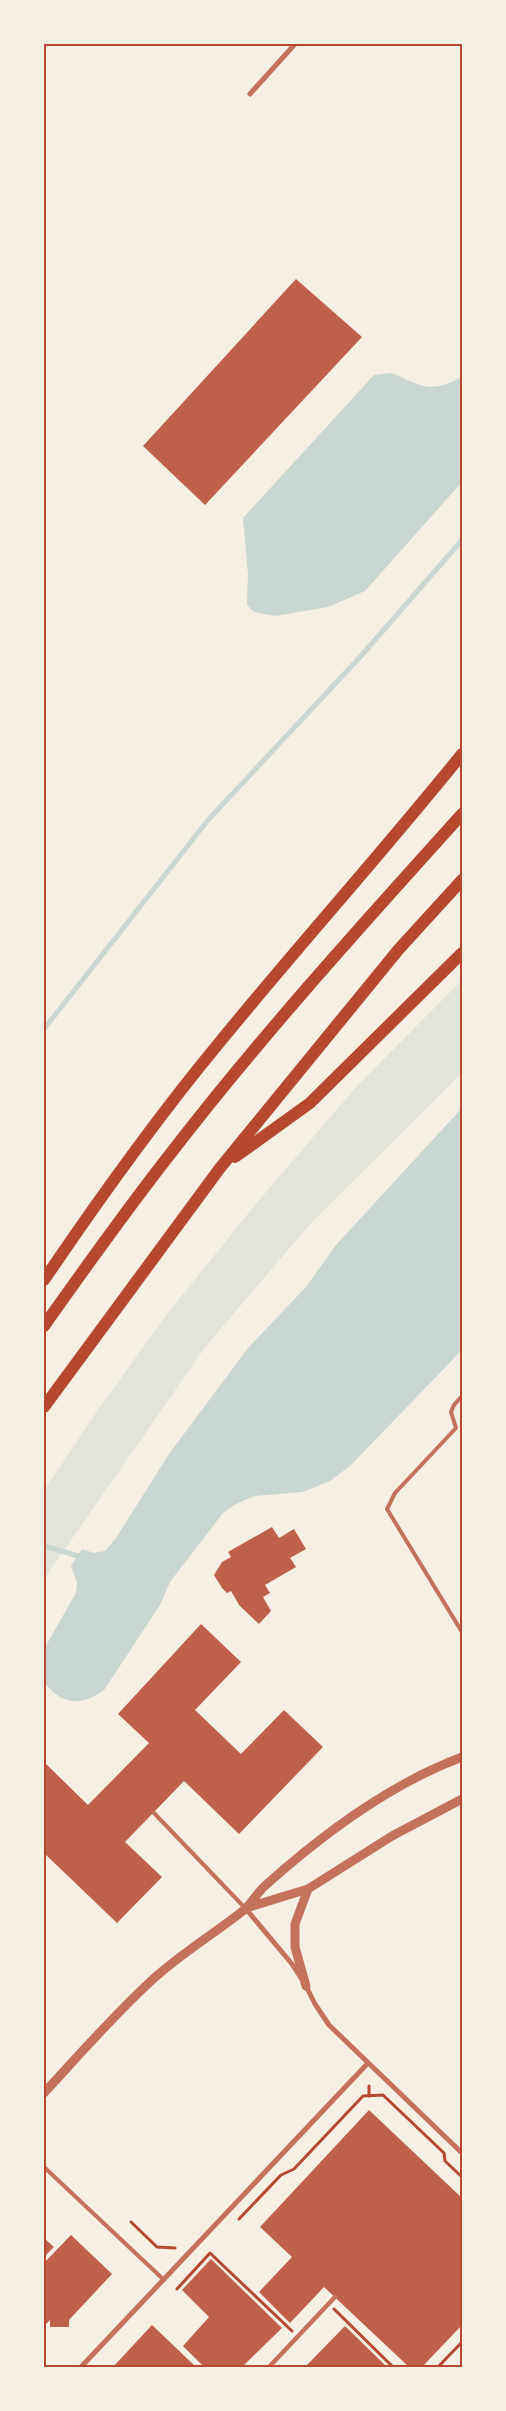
<svg xmlns="http://www.w3.org/2000/svg" width="506" height="2411" viewBox="0 0 506 2411" font-family="Georgia,serif">
  <rect width="100%" height="100%" fill="#f6efe4"/>
  <!-- green -->
  <polygon fill="#e2e4dc" points="462,980 462,1073 311,1223 206,1346 44,1579 44,1491 100,1407 167,1314 255,1205 357,1086"/>
  <!-- water -->
  <g fill="#c9d6d2">
    <path d="M391,373C423,386 429,394 462,377V482L365,591L328,607L275,616L254,612L247,605L248,574L243,518L374,375Z"/>
    <path d="M462,1108V1350L350,1466L330,1481L303,1492L254,1496L236,1504L223,1513L170,1582L160,1605L104,1690C80,1707 62,1705 44,1682V1649L76,1593L77,1582L71,1566L82,1549L94,1553L105,1551L116,1538L169,1454L248,1348L306,1287L336,1245Z"/>
  </g>
  <g fill="none" stroke-linecap="round" stroke-linejoin="round">
    <!-- stream -->
    <g stroke="#c9d6d2" stroke-width="5">
      <polyline points="44,1029 208,820 361,656 462,540"/>
      <polyline points="44,1546 78,1556"/>
    </g>
  </g>
  <!-- building -->
  <g fill="#bf614a">
    <polygon points="296,279 362,337 205,505 143,446"/>
    <polygon points="272,1527 279,1538 294,1529 306,1549 290,1558 296,1567 265,1585 270,1593 263,1597 271,1611 259,1624 239,1605 231,1591 227,1593 222,1588 214,1575 222,1562 231,1557 228,1552"/>
    <polygon points="201,1624 241,1662 195,1710 241,1754 284,1710 323,1747 239,1834 184,1781 125,1842 162,1877 117,1923 44,1853 44,1762 88,1805 149,1743 118,1714"/>
    <polygon points="369,2110 462,2198 462,2325 422,2367 409,2367 324,2287 290,2323 259,2292 292,2257 260,2227"/>
    <polygon points="71,2235 112,2274 69,2320 69,2327 50,2327 50,2320 44,2326 44,2263"/>
    <polygon points="44,2238 54,2247 44,2257"/>
    <polygon points="211,2259 282,2328 242,2367 204,2367 183,2346 209,2317 182,2290"/>
    <polygon points="152,2325 196,2367 113,2367"/>
    <polygon points="345,2326 387,2367 305,2367"/>
  </g>
  <g fill="none" stroke-linecap="round" stroke-linejoin="round">
    <!-- path -->
    <g stroke="#b5482f" stroke-width="3">
      <polyline points="369,2086 369,2096"/>
      <polyline points="239,2219 281,2175 294,2169 363,2096 383,2095 444,2153 445,2161 462,2177"/>
      <polyline points="131,2222 157,2247 175,2248"/>
      <polyline points="177,2289 210,2253 292,2331"/>
      <polyline points="334,2309 393,2367"/>
      <polyline points="438,2367 462,2342"/>
    </g>
    <!-- service -->
    <g stroke="#c5725c" stroke-width="4">
      <polyline points="462,1396 454,1405 451,1412 456,1428 395,1493 387,1509 462,1632"/>
      <polyline points="154,1813 246,1909"/>
      <polyline points="44,2167 164,2280"/>
    </g>
    <!-- pedestrian -->
    <polyline stroke="#c5725c" stroke-width="4.5" points="269,2367 335,2297"/>
    <!-- minor -->
    <g stroke="#c5725c" stroke-width="5">
      <polyline points="250,94 295,44"/>
      <polyline points="246,1909 292,1964 301,1978"/>
      <polyline points="306,1986 315,2004 329,2025 462,2153"/>
      <polyline points="81,2367 368,2063"/>
    </g>
    <!-- tertiary -->
    <g stroke="#c5725c" stroke-width="9">
      <polyline points="246,1908 308,1889 392,1836 462,1799"/>
      <polyline points="306,1986 295,1947 295,1924 308,1889"/>
      <path d="M44,2093C79,2055 113,2016 151,1981C180,1954 214,1934 244,1910C253,1902 258,1891 267,1884C324,1833 390,1784 462,1757"/>
    </g>
    <!-- motorway -->
    <g stroke="#b5482f" stroke-width="12">
      <polyline points="235,1157 310,1103 462,953"/>
      <path d="M44,1280C99,1199 156,1119 219,1043C299,945 383,852 462,754"/>
      <path d="M44,1326C85,1268 127,1209 171,1153C262,1035 362,925 462,814"/>
      <polyline points="44,1407 220,1168 399,949 462,880"/>
    </g>
  </g>
  <!-- border -->
  <rect width="506" height="2411" fill="none" stroke="#f6efe4" stroke-width="90"/>
  <rect x="45" y="45" width="416" height="2321" fill="none" stroke="#b5482f" stroke-width="2"/>
</svg>
